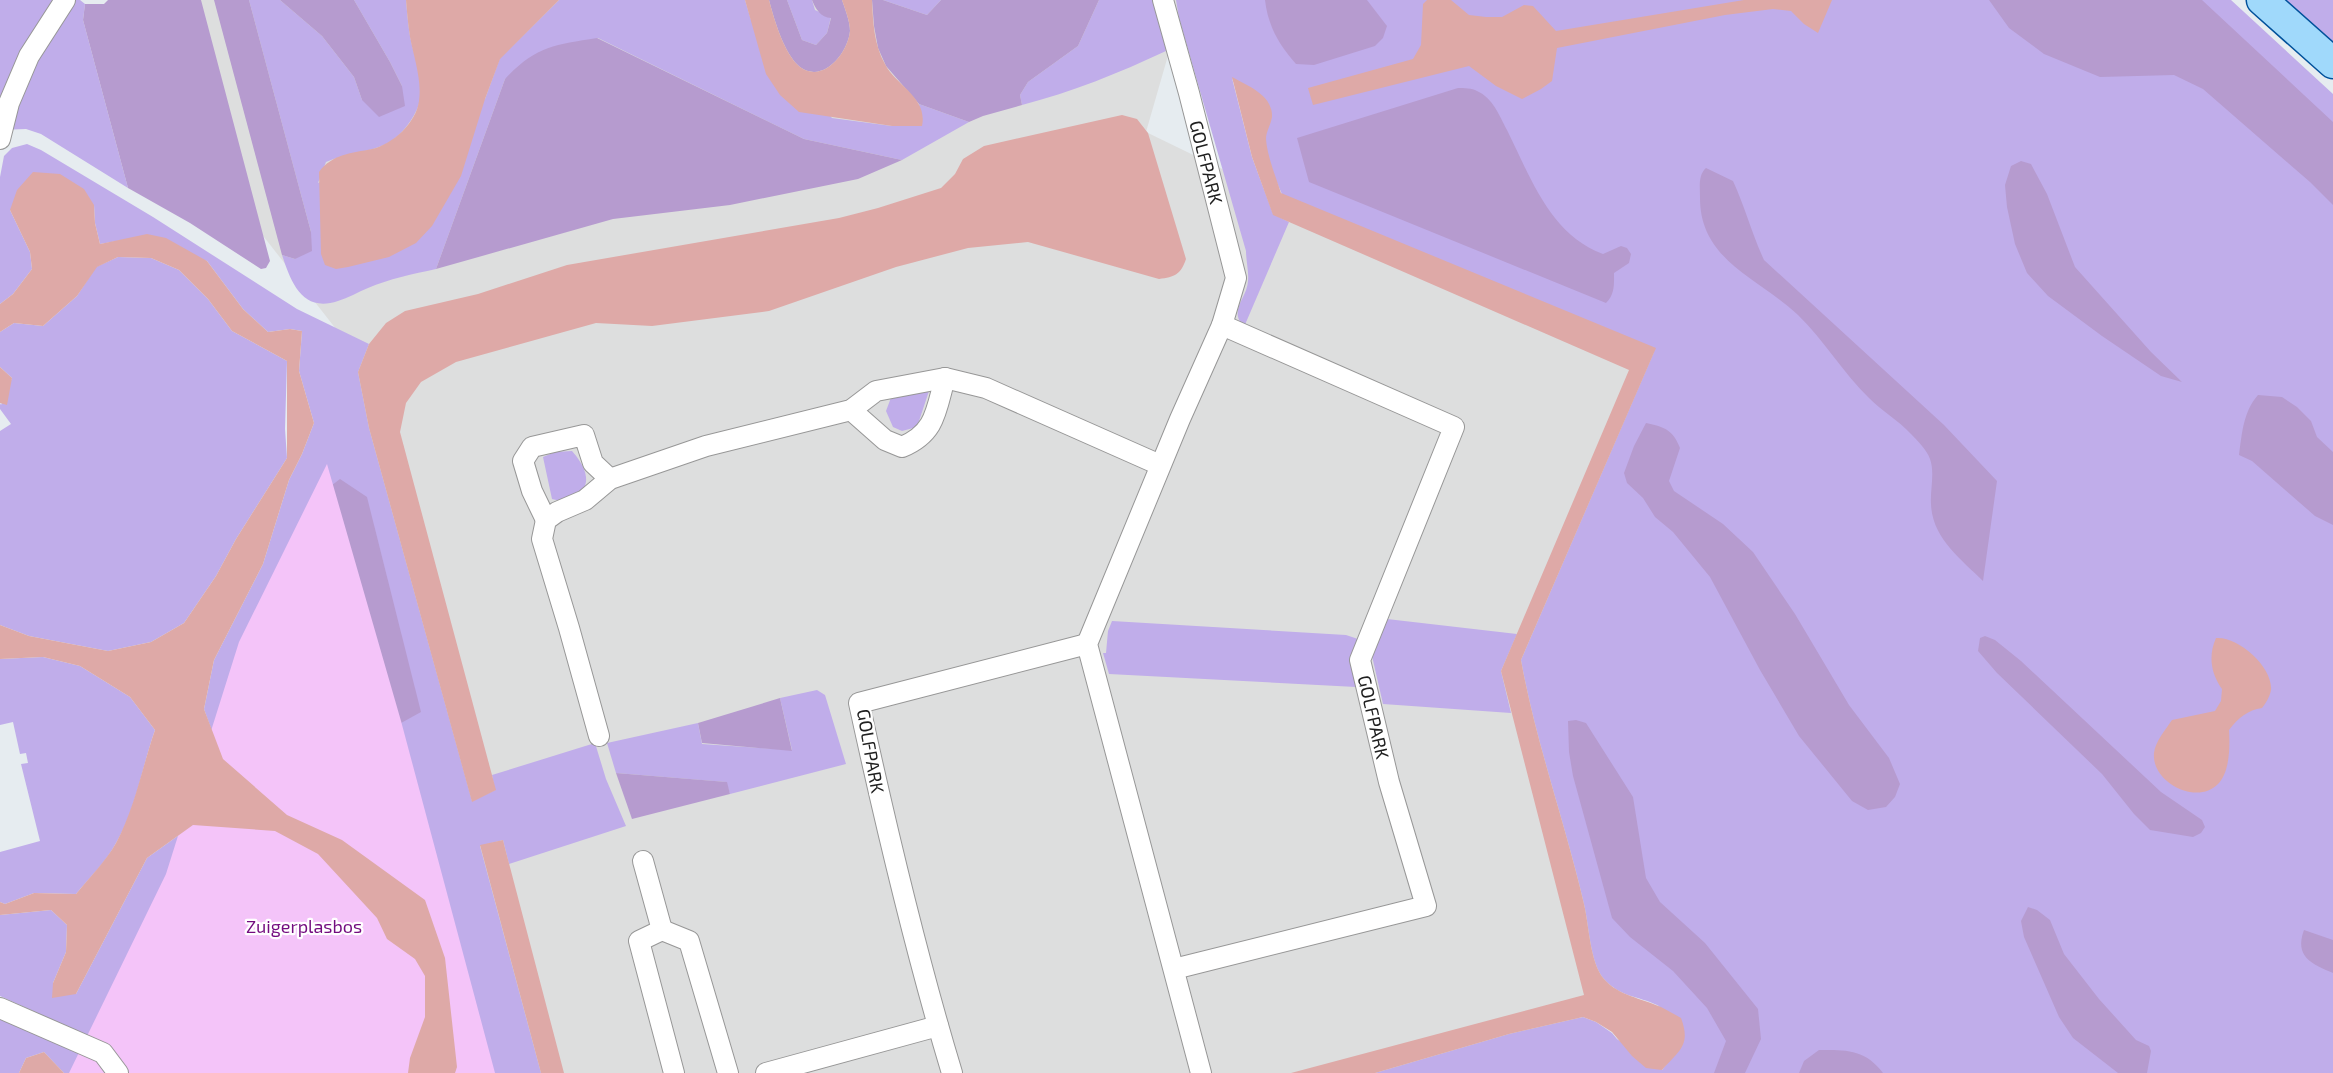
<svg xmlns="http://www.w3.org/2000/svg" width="2333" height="1073" viewBox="0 0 2333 1073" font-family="'Exo 2',sans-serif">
  <rect width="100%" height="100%" fill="#e6ecf0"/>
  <!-- residential -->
  <polygon fill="#dddede" points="147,0 1184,0 1146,132 1284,199 1675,360 1623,966 1576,1021 1383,1073 533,1073 336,329 160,104"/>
  <!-- grass -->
  <g fill="#c0adea">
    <polygon points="0,0 80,0 85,4 83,20 128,188 41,134 26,129 0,130"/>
    <path d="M249,0H280L322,36L354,77L362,100L402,86L390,62L354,0H406C407,12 408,24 410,36C414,57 425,83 419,104C414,119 401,136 388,143C369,153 346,153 326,162L318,183L485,99L500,58L559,0H745L751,20L832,118L892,126H921L919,104L969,122L902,160L804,139L598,38L505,79L436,269C413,274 389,279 368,288C358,292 348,298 338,301C302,313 291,282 282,255L295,259L311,232Z"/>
    <polygon points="787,0 812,0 815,10 831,17 827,33 816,45 802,40"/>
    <polygon points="883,0 941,0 927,15"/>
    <path d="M1099,0H1156L1166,51C1119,73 1072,92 1022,105L1020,95L1028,82L1078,46Z"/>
    <path d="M1176,0H2231L2333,94V1073H1375L1509,1034L1583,1017L1596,1022L1612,1033L1617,1039L1662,1070L1684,1041C1678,1033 1665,1009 1657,1005C1638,996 1620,997 1604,979C1590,963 1589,925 1584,904C1565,822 1536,743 1521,660L1654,352L1284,199L1232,78L1252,157L1273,214L1289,222L1244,327C1228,310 1247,299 1248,281C1249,272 1246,261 1246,251L1179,18Z"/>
    <polygon points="2257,0 2333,0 2333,68"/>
    <polygon points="27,144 41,150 153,217 297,309 369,344 358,372 369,428 472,801 495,790 492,775 595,743 606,779 626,826 509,864 503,840 480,846 541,1073 455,1073 222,759 204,709 214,660 263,564 289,480 302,454 314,423 299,371 302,331 290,329 268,332 243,309 207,261 123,240 100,244 95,223 94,205 10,210 30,252 32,269 13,294 0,304 0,177 4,156 12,148"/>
    <polygon points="118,257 151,258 179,270 208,299 232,331 287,361 285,429 287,458 236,539 216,576 184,623 151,642 108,651 29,636 0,625 0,431 11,424 0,409 0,403 1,405 12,378 0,367 0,332 14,323 43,326 77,296 96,267"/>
    <polygon points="931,385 917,427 902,431 893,427 886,411 892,395"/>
    <path d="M572,451C578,458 585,467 586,477C588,495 567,504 552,499L543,457L555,452Z"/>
    <polygon points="1387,619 1517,634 1501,671 1511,713 1383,704 1372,656"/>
    <path d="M1112,621L1346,635L1358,639L1356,644C1359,652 1354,673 1356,687L1109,674L1103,653H1106L1108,631Z"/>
    <path d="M43,657L80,666L130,697L155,730C142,767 136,809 116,843C106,862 89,878 76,894L34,893L5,904L0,902V852L40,841L21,764L28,763L26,753L20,754L13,722L0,725V659Z"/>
    <polygon points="817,690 825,695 846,764 730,794 726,782 616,773 607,743 698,723 702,744 792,750 780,698"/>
    <polygon points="193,825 95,1039 0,996 0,915 51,910 67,925 66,952 53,983 76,994 147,858"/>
    <polygon points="0,1013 90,1050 108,1073 64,1073 44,1052 26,1058 19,1073 0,1073"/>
  </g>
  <!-- forest -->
  <g fill="#b69bcf">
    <polygon points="108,0 201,0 270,261 266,268 261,269 190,223 128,188 83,20 85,4 104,4"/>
    <polygon points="214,0 249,0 311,232 312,251 295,259 282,255"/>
    <polygon points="280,0 354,0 390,62 402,86 405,106 379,117 362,100 354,77 322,36"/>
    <path d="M769,0H787L802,40L816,45L827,33L831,18C821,18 815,8 812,0H842C845,9 850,21 850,31C848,53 823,84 800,67C784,54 774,19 769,0Z"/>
    <polygon points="872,0 883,0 927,15 941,0 1099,0 1078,46 1028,82 1020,95 1022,105 983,116 969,122 919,104 886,66 878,48 874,26"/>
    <path d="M1265,0H1367L1387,26L1383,38L1375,46L1314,65L1296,64C1279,45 1268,26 1265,0Z"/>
    <polygon points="1989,0 2202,0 2333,122 2333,205 2310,182 2203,89 2174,75 2100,77 2044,54 2009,28"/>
    <path d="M597,38L804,139L902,160L858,179L730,205L613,219L436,269L505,79C536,46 554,45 597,38Z"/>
    <path d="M1458,88C1464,88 1472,88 1477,91C1493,98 1499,115 1507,130C1530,176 1550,235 1603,254L1621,246L1627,248L1631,254L1629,263L1614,273C1614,284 1615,294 1606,303L1309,182L1297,138Z"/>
    <polygon points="2021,161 2031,164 2047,194 2075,267 2151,352 2182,382 2161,376 2102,336 2048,296 2027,273 2015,244 2007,207 2005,185 2011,166"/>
    <path d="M1706,168L1733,181C1745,207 1752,234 1764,260L1944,425L1997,481L1983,581C1961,559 1932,538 1931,504C1930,490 1935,473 1930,459C1927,450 1917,440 1911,434C1898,420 1882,411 1869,398C1843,373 1824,340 1798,315C1759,278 1700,261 1700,198C1700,187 1698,175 1706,168Z"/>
    <path d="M2258,395L2282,397L2297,407L2311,421L2317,437L2333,452V525L2315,516L2252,461L2239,455C2242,434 2243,412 2258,395Z"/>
    <path d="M1646,423C1665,427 1673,430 1680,448L1669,481L1674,491L1723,524L1753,552L1795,614L1849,705L1889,758L1900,784L1895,797L1886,807L1868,810L1852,801L1799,736L1760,670L1710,577L1673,532L1655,517L1643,498L1627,483L1624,473L1634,446Z"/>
    <polygon points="340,479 367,497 421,712 383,733 314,499"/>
    <polygon points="1985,636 1995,640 2021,661 2161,792 2202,820 2205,827 2201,833 2193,837 2150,830 2134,814 2102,774 1997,673 1978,651 1980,638"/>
    <polygon points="780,698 792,751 702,743 698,723"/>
    <polygon points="1576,720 1586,723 1633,797 1646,878 1660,902 1705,943 1758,1009 1761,1039 1745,1073 1714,1073 1726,1041 1707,1008 1673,971 1630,937 1612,918 1573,776 1569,752 1568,721"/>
    <polygon points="616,773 727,782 730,794 632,819"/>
    <polygon points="2028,907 2037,910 2050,920 2064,954 2099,999 2136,1040 2149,1046 2151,1051 2147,1073 2118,1073 2073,1038 2059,1017 2024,937 2021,921"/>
    <path d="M2304,930L2333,940V973C2312,964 2294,957 2304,930Z"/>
    <path d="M1819,1050C1846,1050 1865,1049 1883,1073H1799L1804,1061Z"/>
  </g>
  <!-- park -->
  <polygon fill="#f4c4f9" points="327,464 401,721 495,1073 69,1073 166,874 239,642"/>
  <!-- water -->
  <g fill="#dea9a7">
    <path d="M406,0H559L500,59L485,99L461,176L432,226L416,243L389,257L348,267L336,269L325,265L321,254L319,172C332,154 352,153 372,149C393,144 416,123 419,101C422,80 414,58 410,37C408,25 407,12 406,0Z"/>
    <path d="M745,0H769C774,19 784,54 800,67C823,84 848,53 850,31C850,21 845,9 842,0H872C873,22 874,45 885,64C896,86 928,97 922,126H892L799,112L780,95L766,74Z"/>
    <polygon points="1427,0 1451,0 1469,15 1486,17 1502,17 1524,5 1533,6 1556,31 1744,0 1832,0 1818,33 1804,24 1791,11 1773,9 1725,15 1557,48 1552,81 1541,89 1522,99 1496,86 1469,66 1313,105 1308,88 1413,59 1421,45 1423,4"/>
    <path d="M1232,77C1248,86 1273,95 1272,117C1271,124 1266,132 1266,139C1267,156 1276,177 1281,193L1656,348L1521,660C1536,743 1565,822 1584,904C1589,925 1590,963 1604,979C1619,996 1641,998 1661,1007C1667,1010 1674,1014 1681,1018C1691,1045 1680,1050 1662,1070L1646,1068L1632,1056L1612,1032L1596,1022L1583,1017L1509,1034L1375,1073H1291L1584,995L1501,671L1629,370L1273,215L1252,157Z"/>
    <path d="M1122,115L1137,119L1148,133L1186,259C1181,274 1175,277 1159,279L1028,242L968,248L896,267L769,311L652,326L596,323L456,362L421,382L406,403L400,432L496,790L472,802L369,428L358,372L369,344L386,323L405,311L478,294L567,265L839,218L878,208L941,188L955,174L963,159L984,146Z"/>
    <path d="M33,172L60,174L84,189L94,205L95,223L100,244L147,234L166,238L207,261L243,309L268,332L290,329L302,331L299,371L314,423L302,454L289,480L263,564L214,660L204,709L223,759L287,815L342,840L425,900L445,958L457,1067L455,1073H408L410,1058L425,1017V976L415,959L387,939L377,918L318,854L275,831L193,825L147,858L76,994L52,998L53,983L66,952L67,925L51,910L0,915V902L5,904L34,893L76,894C89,878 106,861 116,843C135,808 142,767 155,730L130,697L80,666L43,657L0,659V625L29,636L108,651L151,642L184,623L216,576L236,539L287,458V361L232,331L208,299L179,270L151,258L118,257L97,267L77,296L43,326L14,323L0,332V304L13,294L32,269L30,252L10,210L17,190Z"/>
    <polygon points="0,367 12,378 7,405 0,403"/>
    <path d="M2216,638C2238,636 2273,667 2271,690C2270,696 2266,703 2262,708C2248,710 2238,718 2229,730C2230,746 2230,772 2218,784C2197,806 2151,782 2154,753C2155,742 2166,729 2172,720L2215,711L2221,701L2222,689C2211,674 2208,656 2216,638Z"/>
    <polygon points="503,840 506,852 564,1073 541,1073 480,845"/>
    <polygon points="44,1052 64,1073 19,1073 26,1058"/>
  </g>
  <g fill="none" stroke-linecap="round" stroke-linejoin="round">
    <!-- minor casing -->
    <g stroke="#979797" stroke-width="22">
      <g id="minor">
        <path id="s1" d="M1163,0L1189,93L1236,278L1222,325L1180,419L1087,644L1201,1073"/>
        <polyline points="0,139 9,103 29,56 65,0"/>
        <path d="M851,410L885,440L902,447C936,433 936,410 945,378"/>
        <polyline points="546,520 532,491 523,461 532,447 584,435 593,463 610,479"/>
        <polyline points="599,736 569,628 542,539 546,520 557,512 585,500 610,479 706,446 851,410 876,391 945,378 986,388 1160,465"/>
        <polyline points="643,861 662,930"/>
        <polyline points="1174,969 1426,906 1389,782 1360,660 1454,427 1222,325"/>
        <polyline points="0,1008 103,1053 118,1073"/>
        <polyline points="674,1073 639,941 662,930 689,941 728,1073"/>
        <polyline points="766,1073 938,1026"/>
        <path d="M952,1073C915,951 886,827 859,703L1087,644"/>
      </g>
    </g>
    <!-- primary casing -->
    <g stroke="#01519b" stroke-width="33">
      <polyline id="primary" points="2262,0 2333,63"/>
    </g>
    <!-- minor -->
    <use href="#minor" stroke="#fff" stroke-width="20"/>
    <!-- primary -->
    <use href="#primary" stroke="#a0d9fb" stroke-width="30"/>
  </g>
  <g text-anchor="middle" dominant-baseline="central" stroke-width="4.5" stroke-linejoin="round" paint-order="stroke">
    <!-- street labels -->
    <g font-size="18" fill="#202020" stroke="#fff">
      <text stroke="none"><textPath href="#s1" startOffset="168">GOLFPARK</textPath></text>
      <text transform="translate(1374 717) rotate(77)">GOLFPARK</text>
      <text transform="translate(871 751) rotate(80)">GOLFPARK</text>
    </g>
    <!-- park labels -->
    <g font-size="18" fill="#730c7f" stroke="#fff">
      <text x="304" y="926">Zuigerplasbos</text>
    </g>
  </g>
</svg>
